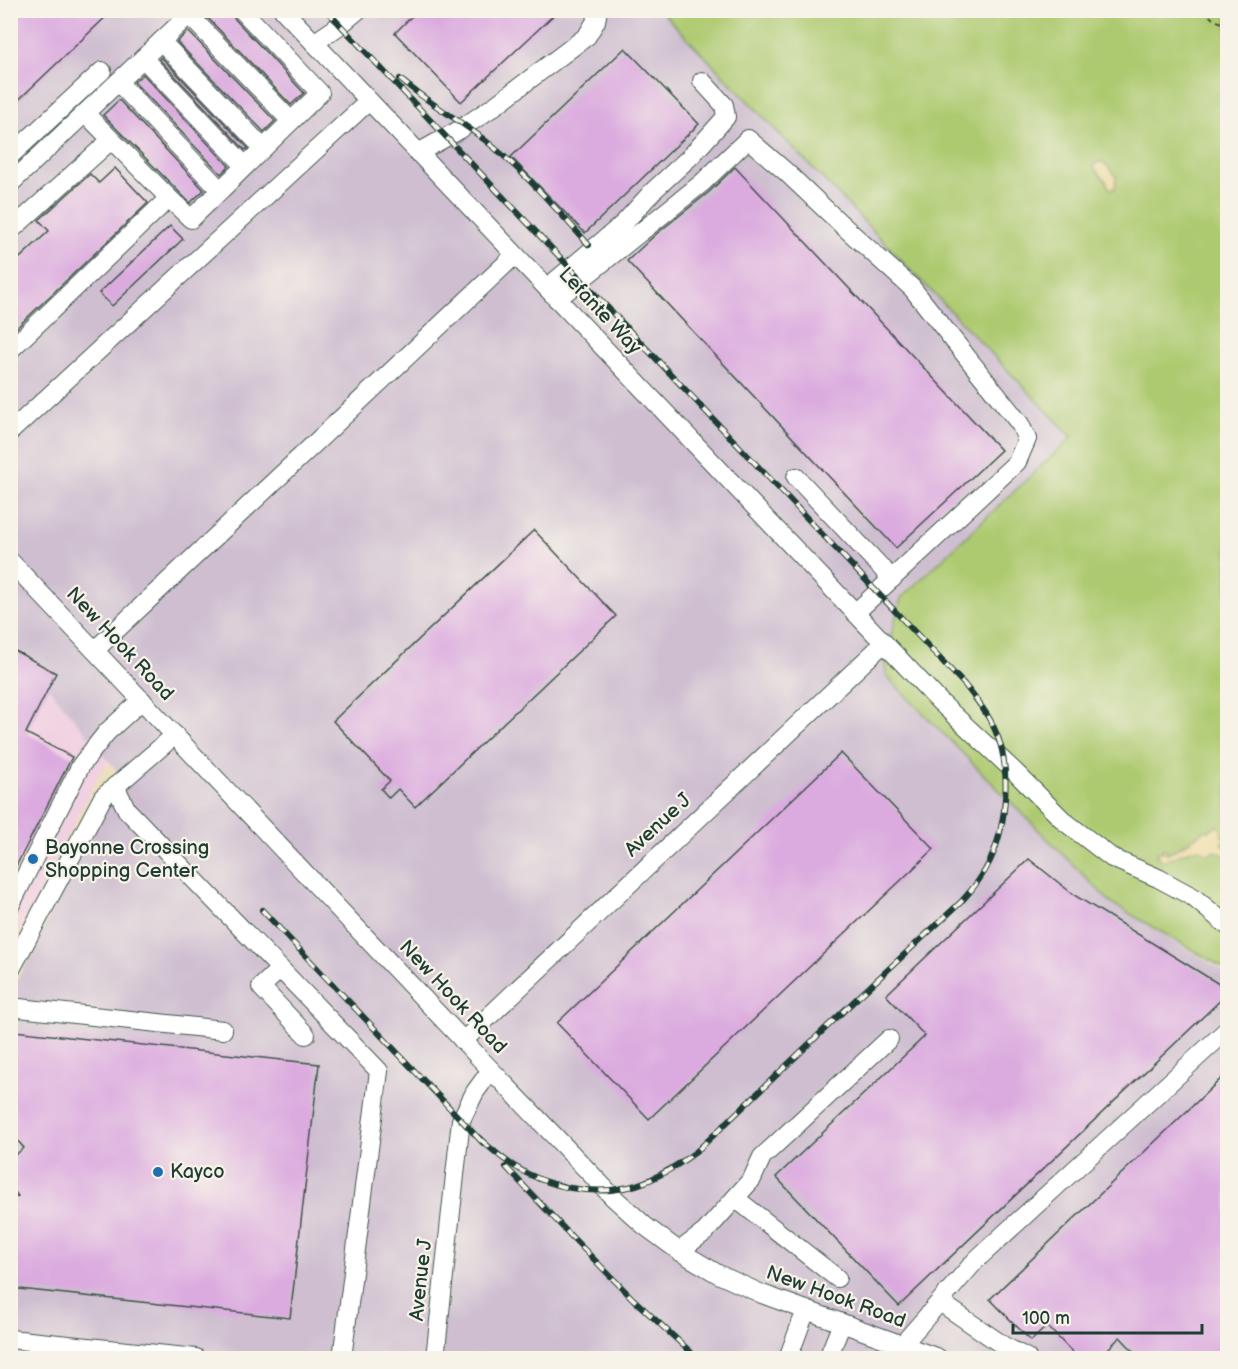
<svg xmlns="http://www.w3.org/2000/svg" width="1238" height="1369" viewBox="0 0 1238 1369" font-family="'Balsamiq Sans',sans-serif">
  <rect width="100%" height="100%" fill="#f7f3e8"/>
  <filter id="ink" filterUnits="userSpaceOnUse"><feTurbulence type="fractalNoise" baseFrequency=".0167" numOctaves="2"/><feDisplacementMap in="SourceGraphic" scale="12" xChannelSelector="R" yChannelSelector="G"/><feConvolveMatrix kernelMatrix="1 2 1 2 8 2 1 2 1" color-interpolation-filters="sRGB"/></filter>
  <filter id="wash" filterUnits="userSpaceOnUse"><feTurbulence type="fractalNoise" baseFrequency=".008" numOctaves="4" result="noise"/><feDisplacementMap in="SourceGraphic" scale="24" xChannelSelector="R" yChannelSelector="G"/><feGaussianBlur stdDeviation="1.35" result="paint"/><feColorMatrix in="noise" values="0 0 0 0 0 0 0 0 0 0 0 0 0 0 0 0 0 1.4 0 .05"/><feComposite in="paint" operator="in"/></filter>
  <g filter="url(#wash)">
    <rect width="100%" height="100%" fill="#ecdfbd"/>
    <!-- built -->
    <polygon fill="#f1d0e2" points="11,590 144,730 101,770 11,949"/>
    <!-- industrial -->
    <polygon fill="#cebed0" points="11,11 662,11 1070,436 1030,476 900,597 885,664 887,676 1112,904 1227,973 1227,1358 11,1358 10,995 119,773 11,642"/>
    <!-- green -->
    <polygon fill="#aeca71" stroke="#668452" stroke-width="1.5" points="661,11 1227,11 1227,970 1111,903 887,677 884,662 901,598 1072,437"/>
    <!-- sand -->
    <g fill="#eeda9e" stroke="#868c69" stroke-width="1.5">
      <polygon points="1103,162 1116,176 1115,189 1109,188 1106,181 1094,168 1095,163"/>
      <path d="M1216,826L1220,827L1225,840L1222,842L1223,845L1227,846V861L1224,855L1215,851L1207,854L1200,849H1194L1163,861L1159,859L1158,856H1156L1157,852H1163L1162,849H1167L1166,853C1176,852 1181,843 1191,841L1193,837L1197,836L1203,831H1208Z"/>
    </g>
    <g id="blocks">
      <!-- building -->
      <g fill="#dbabdf">
        <polygon points="10,10 113,10 10,108"/>
        <polygon points="210,10 231,10 234,18 304,93 291,105 205,15"/>
        <polygon points="418,10 559,10 461,102 395,33"/>
        <polygon points="188,31 275,121 264,132 177,42"/>
        <polygon points="625,48 699,124 585,233 511,157"/>
        <polygon points="161,57 248,148 245,150 159,59"/>
        <polygon points="143,74 229,166 221,174 134,82"/>
        <polygon points="119,100 204,190 190,203 103,115"/>
        <polygon points="735,167 1001,450 896,548 627,261 655,235 709,192"/>
        <polygon points="115,168 148,203 10,334 10,267 49,231 39,220 90,174 99,183"/>
        <polygon points="170,226 183,239 112,306 99,293"/>
        <polygon points="534,530 616,616 415,807 398,789 389,798 381,789 390,781 333,721"/>
        <polygon points="10,648 56,673 26,733 72,757 10,878"/>
        <polygon points="841,753 934,849 649,1119 557,1023"/>
        <polygon points="1029,859 1074,895 1227,989 1227,994 899,1306 776,1177 925,1036 886,995"/>
        <polygon points="14,1031 319,1064 290,1318 10,1288 10,1201 18,1196 10,1186 10,1159 24,1148 10,1132 10,1061"/>
        <polygon points="1227,1073 1227,1359 1141,1359 1120,1337 1098,1359 1079,1359 1047,1326 1031,1341 990,1299"/>
      </g>
    </g>
  </g>
  <g filter="url(#ink)">
    <use href="#blocks" fill-opacity="0" stroke="#3e5549" stroke-width="1.5"/>
    <g fill="none" stroke-linecap="round" stroke-linejoin="round">
      <!-- minor casing -->
      <g stroke="#3e5549" stroke-width="20">
        <g id="minor">
          <polyline points="283,10 940,702 1015,772 1064,821 1112,858 1158,878 1193,897 1228,926"/>
          <polyline points="189,15 291,121"/>
          <polyline points="161,41 263,148"/>
          <polyline points="314,43 340,25 358,10"/>
          <polyline points="143,58 245,166"/>
          <polyline points="118,82 220,190"/>
          <polyline points="85,113 169,198"/>
          <polyline points="418,153 459,130 493,107 587,36 596,21 598,10"/>
          <polyline points="10,156 102,71"/>
          <polyline points="10,184 194,10"/>
          <polyline points="10,231 111,140"/>
          <polyline points="547,288 623,224 653,191 691,156 726,117 724,105 702,81"/>
          <polyline points="557,299 702,183 748,139 785,171 841,224 912,288 1020,424 1027,439 1017,462 855,613"/>
          <polyline points="10,350 169,198 191,219 320,93 242,10"/>
          <polyline points="10,432 369,101"/>
          <polyline points="796,477 892,579"/>
          <polyline points="10,561 491,1070 613,1197 645,1226 679,1251 718,1274 762,1294 938,1358"/>
          <polyline points="95,650 515,255"/>
          <polyline points="115,786 127,810 379,1071 342,1358"/>
          <polyline points="10,906 81,765 107,732 142,700"/>
          <polyline points="280,969 261,987 306,1035"/>
          <polyline points="10,971 103,797 175,735"/>
          <polyline points="10,1007 223,1030"/>
          <polyline points="463,1041 884,643"/>
          <polyline points="735,1198 837,1278"/>
          <polyline points="679,1251 705,1232 752,1179 762,1157 889,1039"/>
          <polyline points="940,1302 1004,1346 1027,1358"/>
          <polyline points="10,1339 196,1358"/>
          <polyline points="902,1345 976,1260 1228,1029"/>
          <polyline points="435,1358 461,1120 475,1092 491,1070"/>
          <polyline points="788,1358 806,1310"/>
          <polyline points="828,1358 842,1323"/>
        </g>
      </g>
      <!-- path -->
      <polyline stroke="#3e5549" stroke-width="2" stroke-dasharray="4.5 4.5" stroke-linecap="butt" points="1203,10 1214,20 1228,25"/>
      <!-- minor -->
      <use href="#minor" stroke="#fff" stroke-width="18"/>
      <!-- rail casing -->
      <g stroke="#1f3d34" stroke-width="6">
        <g id="rail">
          <path d="M326,10L964,684C975,698 988,713 995,730C1012,766 1007,825 990,861C983,876 972,890 961,902L852,1003L697,1151C677,1166 654,1181 629,1187C590,1196 547,1187 514,1166C501,1158 490,1148 478,1137"/>
          <path d="M400,79C427,102 458,119 486,141C524,171 556,209 589,245"/>
          <polyline points="262,910 483,1143"/>
          <polyline points="506,1167 572,1237 633,1299 697,1358"/>
        </g>
      </g>
      <!-- rail -->
      <use href="#rail" stroke="#f7f3e8" stroke-width="4" stroke-dasharray="11" stroke-linecap="butt"/>
    </g>
  </g>
  <!-- markers -->
  <g fill="#1f6fb2" stroke="#f7f3e8" stroke-width="2">
    <circle cx="33" cy="859" r="6"/>
    <circle cx="158" cy="1172" r="6"/>
  </g>
  <g text-anchor="middle" dominant-baseline="central" stroke-width="4.5" stroke-linejoin="round" paint-order="stroke">
    <!-- street labels -->
    <g font-size="20" fill="#1f3d34" stroke="#f7f3e8">
      <text transform="translate(600 311) rotate(47)">Lefante Way</text>
      <text transform="translate(120 644) rotate(47)">New Hook Road</text>
      <text transform="translate(658 825) rotate(-43)">Avenue J</text>
      <text transform="translate(453 997) rotate(47)">New Hook Road</text>
      <text transform="translate(421 1280) rotate(-84)">Avenue J</text>
      <text transform="translate(836 1297) rotate(20)">New Hook Road</text>
    </g>
    <!-- poi labels -->
    <g font-size="20" fill="#1f3d34" stroke="#f7f3e8" text-anchor="start">
      <text x="45" y="848">Bayonne Crossing<tspan x="45" dy="23">Shopping Center</tspan></text>
      <text x="170" y="1172">Kayco</text>
    </g>
  </g>
  <!-- margin -->
  <rect width="1238" height="1369" fill="none" stroke="#f7f3e8" stroke-width="36"/>
  <!-- scale -->
  <path d="M1013 1324v9h189v-9" fill="none" stroke="#1f3d34" stroke-width="3"/>
  <text x="1022" y="1324" font-size="18" fill="#1f3d34" stroke="#f7f3e8" stroke-width="4.5" paint-order="stroke">100 m</text>
</svg>
